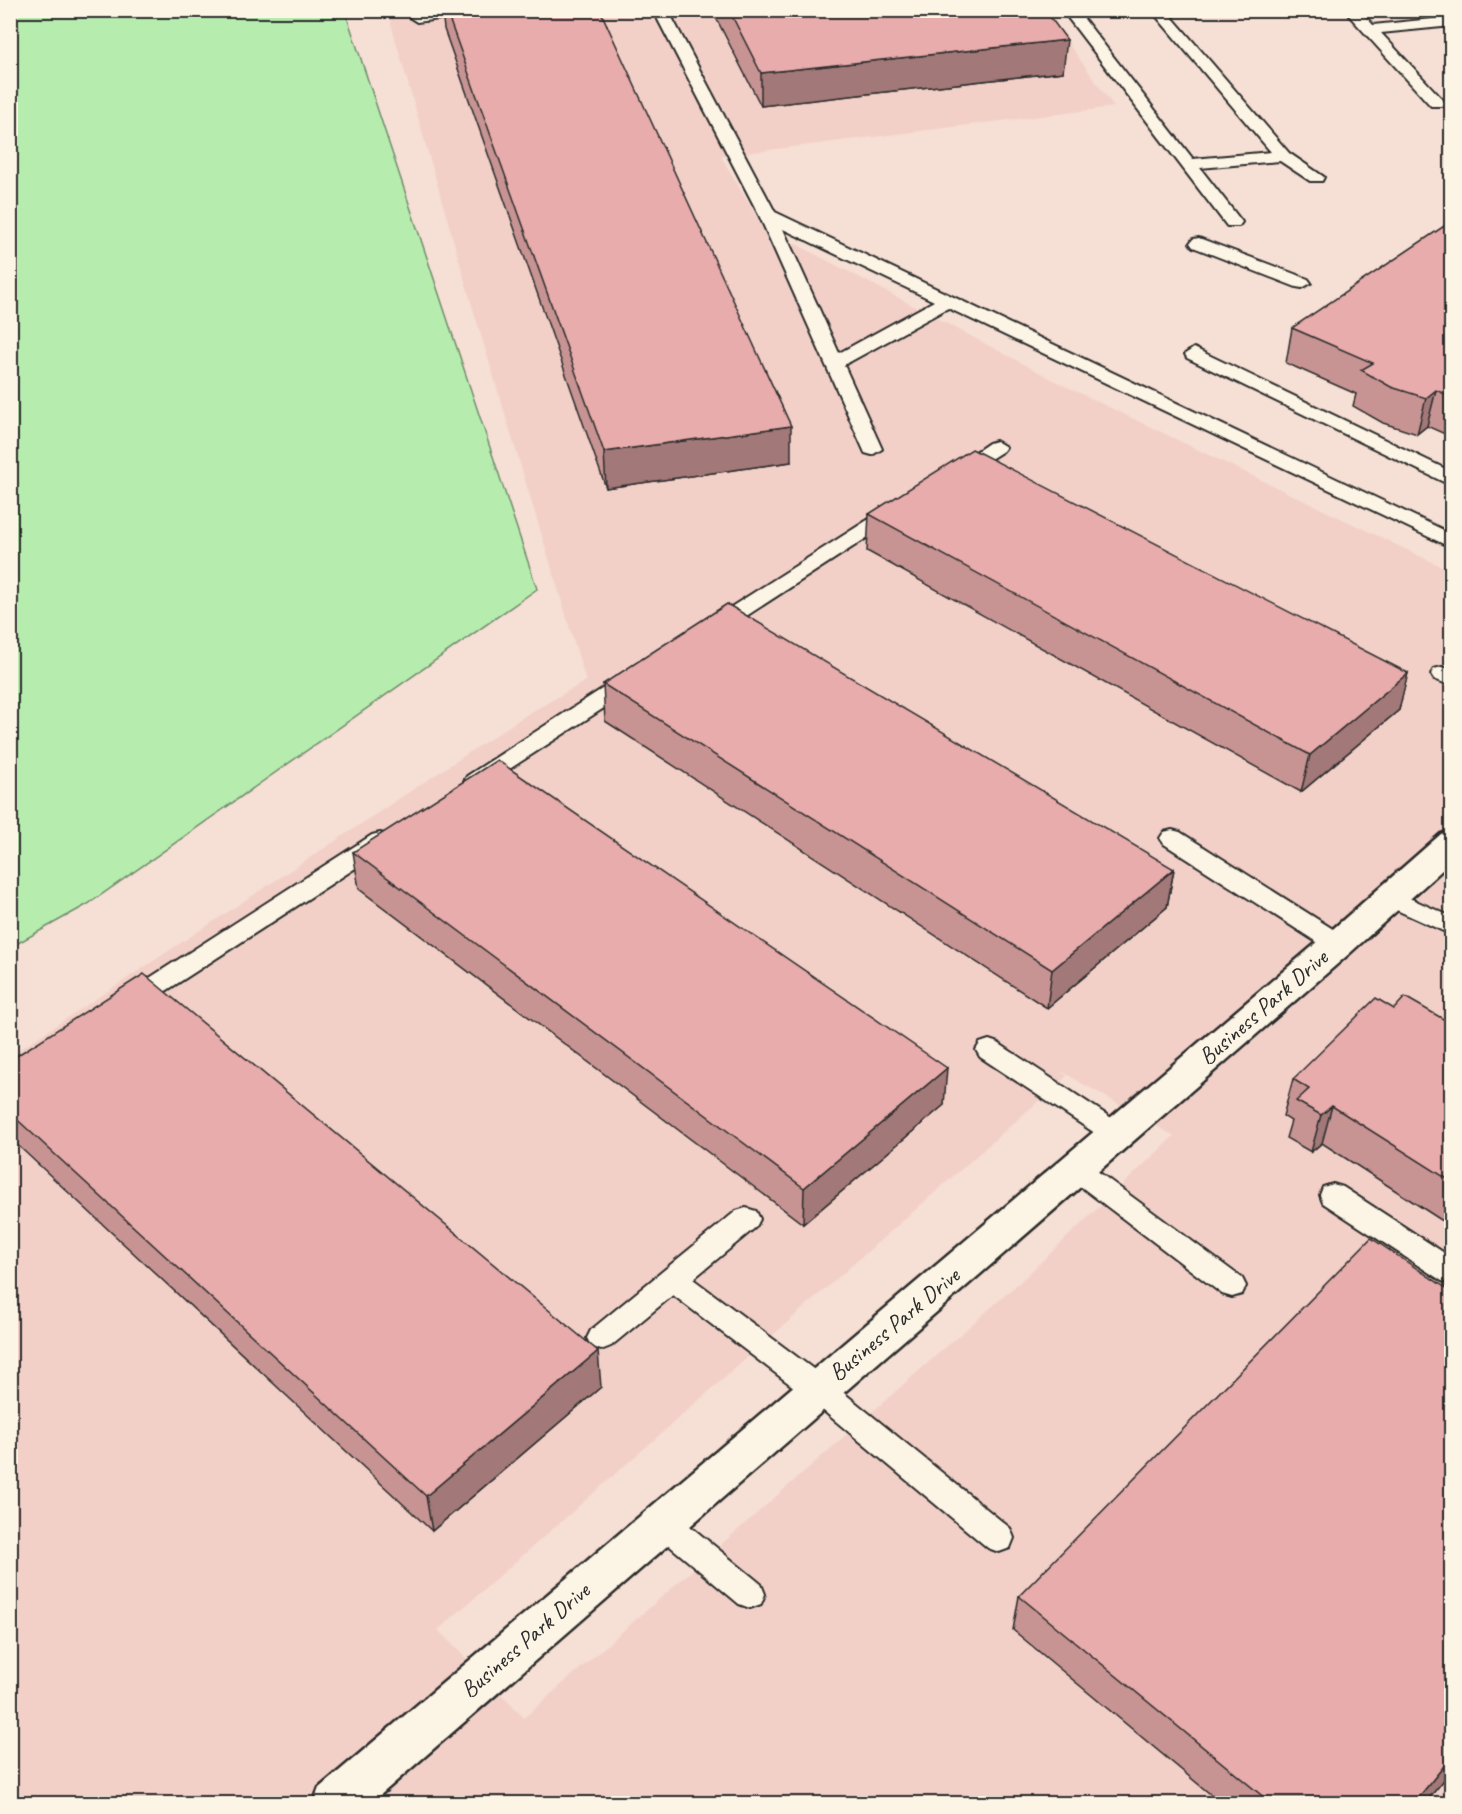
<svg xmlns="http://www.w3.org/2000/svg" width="1462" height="1814" viewBox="0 0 1462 1814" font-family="Caveat,sans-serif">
  <rect width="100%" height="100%" fill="#f6dfd4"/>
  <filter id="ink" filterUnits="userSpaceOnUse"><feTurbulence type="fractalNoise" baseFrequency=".0167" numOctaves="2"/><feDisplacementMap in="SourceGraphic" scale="12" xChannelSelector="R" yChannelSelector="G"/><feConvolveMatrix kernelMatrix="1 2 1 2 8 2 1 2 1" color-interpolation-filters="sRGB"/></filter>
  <g filter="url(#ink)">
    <!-- built -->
    <path fill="#f2d0c8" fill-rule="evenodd" d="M444,10L1045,11L1114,107L721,156L762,226L1067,387L1451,571V1803L11,1804V1055L526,715L586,681L474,312L389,17ZM1061,1071L1174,1136L1020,1282L524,1718L438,1630L1067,1076Z"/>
    <!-- green -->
    <polygon fill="#b7ecaf" stroke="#718c6d" stroke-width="1.5" points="11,10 345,11 537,589 88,904 11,947"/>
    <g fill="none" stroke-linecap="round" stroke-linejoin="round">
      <!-- lane casing -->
      <g stroke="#2b2b2b" stroke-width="4">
        <g id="lane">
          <polygon points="434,10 484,10 477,14 417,22 409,17 412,14"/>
          <path d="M653,10H668L775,212L1452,534V548L948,308L844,365L882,449L872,455L865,453L759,215ZM783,229L934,301L839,353Z"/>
          <polygon points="1062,10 1077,10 1193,159 1271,152 1151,10 1166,10 1289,153 1324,177 1322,181 1310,181 1280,161 1200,168 1242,222 1239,226 1227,226"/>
          <polygon points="1344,10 1360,10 1373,25 1452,17 1452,26 1381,33 1443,100 1445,103 1443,106 1431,106"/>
          <polygon points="1199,238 1308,279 1311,283 1302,288 1296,287 1193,247 1190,243 1193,239"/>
          <polygon points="1194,348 1452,472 1452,486 1187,358 1185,354"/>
          <polygon points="996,441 1006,447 1003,451 962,477 955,479 945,473 989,443"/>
          <polygon points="895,505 902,507 905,511 902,515 720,633 706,633 702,628 706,623 888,507"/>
          <polygon points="1442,667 1452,670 1452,686 1434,679 1431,674 1434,669"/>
          <polygon points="630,674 638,676 641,681 638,686 483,786 475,789 467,786 464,781 467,776 622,676"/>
          <polygon points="1172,830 1180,832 1347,938 1350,944 1347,950 1338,953 1329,950 1164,844 1160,838 1164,832"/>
          <polygon points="380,833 388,835 392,841 388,847 138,1009 129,1012 120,1009 117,1003 120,997 372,835"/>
          <polygon points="1389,889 1452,917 1452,935 1381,903 1377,897 1381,891"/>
          <polygon points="989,1040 998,1043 1125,1127 1129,1134 1125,1141 1116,1144 1107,1141 980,1057 976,1050 980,1043"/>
          <polygon points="1076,1159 1085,1162 1242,1278 1246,1286 1242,1294 1232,1297 1222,1294 1067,1176 1063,1169 1067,1162"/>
          <polygon points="1333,1184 1343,1187 1452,1258 1452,1284 1442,1281 1323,1203 1320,1195 1323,1187"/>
          <polygon points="746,1208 756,1211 760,1219 756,1227 693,1279 828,1380 1010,1528 1014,1538 1010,1548 999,1552 988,1548 808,1398 673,1295 611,1346 601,1350 591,1346 587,1338 591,1330 736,1211"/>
          <polygon points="663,1509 674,1513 761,1584 765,1594 761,1604 750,1608 739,1604 652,1531 648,1522 652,1513"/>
        </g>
      </g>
      <!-- street casing -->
      <g stroke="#2b2b2b" stroke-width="5">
        <polygon id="street" points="1452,831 1452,861 1350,953 370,1804 313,1804 319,1788 1326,935 1441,834"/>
      </g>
      <!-- lane -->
      <use href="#lane" fill="#fcf5e5" fill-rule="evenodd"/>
      <!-- street -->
      <use href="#street" fill="#fcf5e5" fill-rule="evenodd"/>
    </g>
    <!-- wall -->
    <g fill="#c79493" stroke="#2b2b2b" stroke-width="1.5">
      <polygon points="442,10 600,10 791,462 606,488 444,29"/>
      <polygon points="712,10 1045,10 1063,72 761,106"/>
      <polygon points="1452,221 1452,437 1427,426 1417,434 1383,423 1353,406 1356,394 1286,363 1292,328"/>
      <polygon points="869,514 1408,673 1399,710 1301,792 867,551"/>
      <polygon points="603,684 1174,869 1167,907 1047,1008 605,721"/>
      <polygon points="353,852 944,1105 803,1224 359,889"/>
      <polygon points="1394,1009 1452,1024 1452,1227 1322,1143 1311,1152 1286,1138 1291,1121 1283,1116 1293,1079"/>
      <polygon points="10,1060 601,1387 432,1531 10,1138"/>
      <polygon points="1452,1292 1452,1770 1425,1803 1221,1803 1013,1630 1019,1596"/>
    </g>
    <!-- shaded-wall -->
    <g fill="#a27878" stroke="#2b2b2b" stroke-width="1.5">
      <polygon points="1067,40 1063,72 761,106 761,73"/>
      <polygon points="1436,390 1427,426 1417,434 1426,398"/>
      <polygon points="791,426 791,462 606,488 604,452"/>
      <polygon points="1408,673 1399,710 1301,792 1310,755"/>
      <polygon points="1174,869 1167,907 1047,1008 1052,970"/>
      <polygon points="947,1068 944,1105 803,1224 804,1188"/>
      <polygon points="1332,1106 1322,1143 1311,1152 1321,1115"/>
      <polygon points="598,1351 601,1387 432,1531 426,1496"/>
      <polygon points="1452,1756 1452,1770 1425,1803 1414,1803"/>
    </g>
    <!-- building -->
    <g fill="#e7acab" stroke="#2b2b2b" stroke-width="1.5">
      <polygon points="446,10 600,10 791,426 604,452"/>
      <polygon points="729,10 1045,10 1067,40 761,73"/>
      <polygon points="1452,221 1452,397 1436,390 1426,398 1391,387 1361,370 1373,363 1292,328"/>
      <polygon points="972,449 1408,673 1310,755 869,514"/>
      <polygon points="727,604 1174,869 1052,970 603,684"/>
      <polygon points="497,760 947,1068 804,1188 353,852"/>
      <polygon points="144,974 598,1351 426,1496 10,1113 10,1060"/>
      <polygon points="1405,997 1452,1024 1452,1182 1332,1106 1321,1115 1296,1101 1309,1089 1293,1079 1376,998 1394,1009"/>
      <polygon points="1371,1238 1452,1292 1452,1756 1414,1803 1271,1803 1019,1596"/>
    </g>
  </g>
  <g text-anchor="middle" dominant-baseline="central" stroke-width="4.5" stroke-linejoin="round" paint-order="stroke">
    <!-- street labels -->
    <g font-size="24" fill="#2b2b2b" stroke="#fcf5e5">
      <text transform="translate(1263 1007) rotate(-41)">Business Park Drive</text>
      <text transform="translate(894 1324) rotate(-40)">Business Park Drive</text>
      <text transform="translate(525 1640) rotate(-41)">Business Park Drive</text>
    </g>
  </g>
  <!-- margin -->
  <rect width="1462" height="1814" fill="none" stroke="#fcf5e5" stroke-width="36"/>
  <rect x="18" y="18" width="1426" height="1778" fill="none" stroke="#2b2b2b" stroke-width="2" filter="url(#ink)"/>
</svg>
